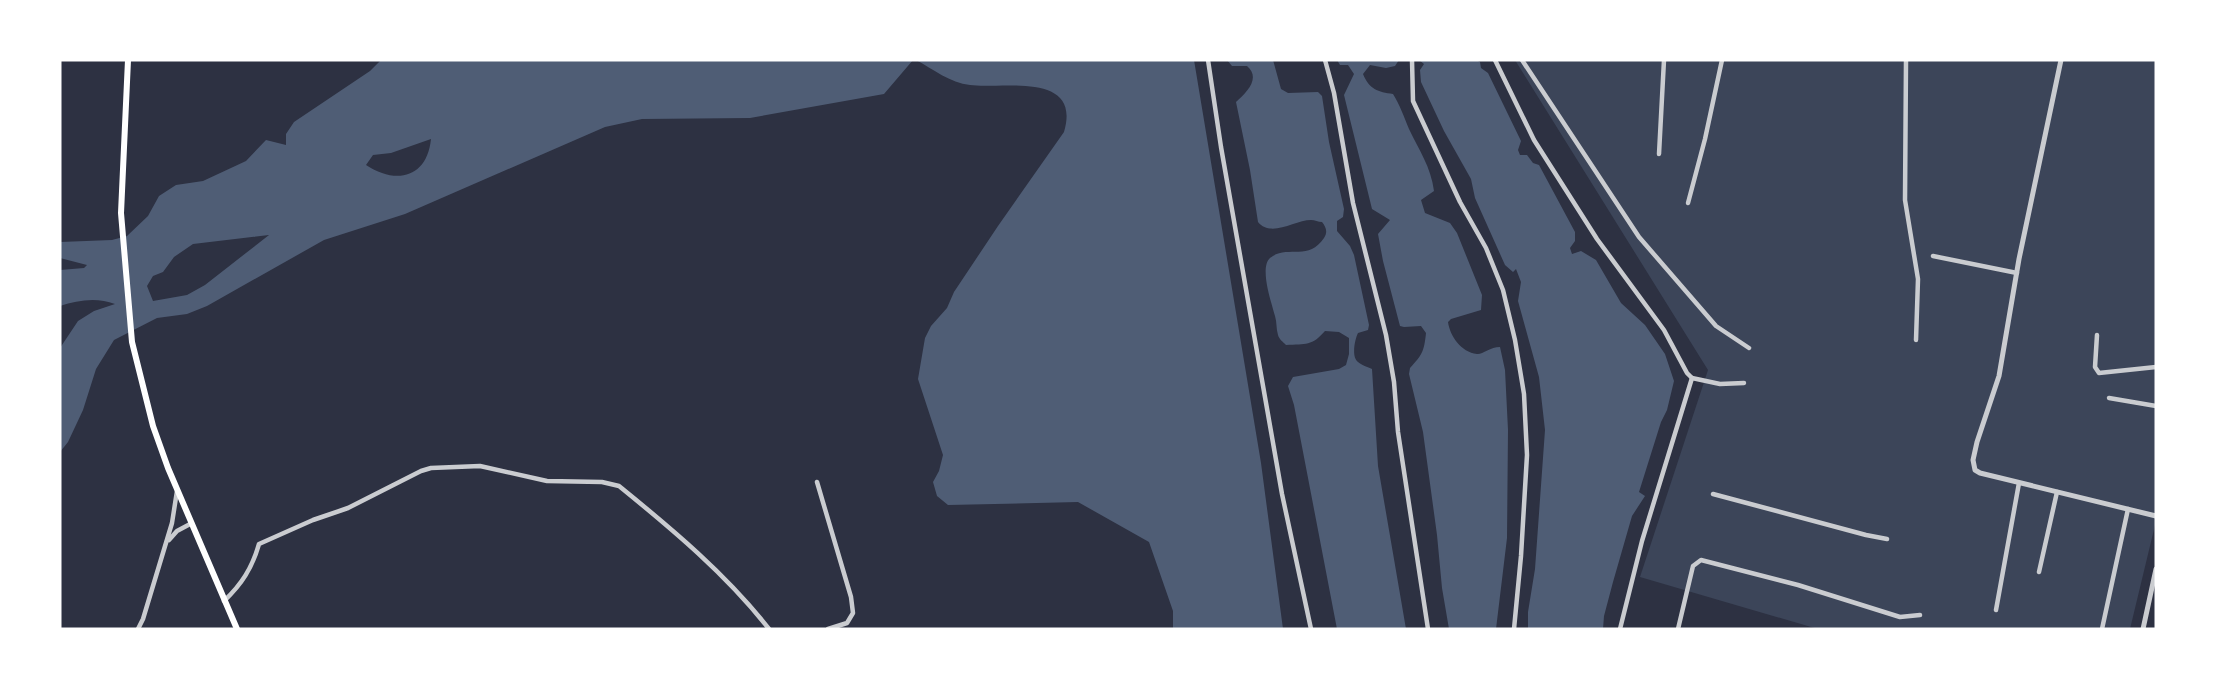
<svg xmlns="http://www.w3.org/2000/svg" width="2216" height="689" viewBox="0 0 2216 689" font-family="'Fira Sans',sans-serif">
  <rect width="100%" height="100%" fill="#2d3142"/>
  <!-- green -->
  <polygon fill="#3c4559" points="1515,60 2156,60 2156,521 2130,629 1818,629 1640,577 1708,370"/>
  <!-- water -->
  <g fill="#4f5d75" fill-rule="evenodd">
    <path d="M381,60H913L884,94L750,118L642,119L605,127L405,214L324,240L207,306L187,314L157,318L114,340L96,369L83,410L68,442L60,452V348L78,321L94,311L115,304C97,297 78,300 60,306V270L84,268L87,265L60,258V242L112,240L127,236L148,216L159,196L176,185L203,181L246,161L266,140L286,145V134L294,122L370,71ZM431,139C427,178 396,185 366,165L373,155L391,153ZM269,235L205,285L187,295L153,301L147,286L153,276L163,272L174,257L193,244Z"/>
    <path d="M916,60H1194L1261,463L1283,629H1173V611L1149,542L1078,502L948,505L937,496L933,482L939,471L943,455L918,379L925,338L931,326L947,308L954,292L998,226L1064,132C1082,71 1002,89 970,85C950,83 933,69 916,60Z"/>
    <path d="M1227,60H1273L1281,89L1288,93L1318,92L1322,96L1329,142L1344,209L1343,217L1337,221V231L1350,246L1354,255L1369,325L1368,330L1358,333C1355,339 1351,357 1358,362C1361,365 1368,367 1372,369L1378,466L1406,629H1337L1294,405L1288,386L1293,377L1339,369L1346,365L1349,354V338L1339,332L1325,331C1312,346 1306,344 1286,345C1283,342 1279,339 1278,335C1276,329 1277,322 1275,316C1272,304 1259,268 1270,258C1287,244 1308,262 1324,238C1328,232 1326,227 1322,222C1318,222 1315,220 1311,220C1295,220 1271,238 1258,222L1250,170L1236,102C1247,92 1261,78 1247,66H1232Z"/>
    <path d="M1337,60H1399L1395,66L1386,68L1370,65L1363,74C1369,89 1378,92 1393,94C1400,105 1404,117 1409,129C1419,150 1431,167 1434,191L1421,200L1425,213L1450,223L1457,233L1482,295L1481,310L1451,319L1448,322C1450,336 1461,352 1477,354C1482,355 1490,347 1500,347L1505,370L1508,430L1507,538L1496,629H1449L1442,588L1437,535L1423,432L1409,374L1410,368C1422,355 1424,352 1426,333L1421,326L1404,327L1400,326L1383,261L1378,234L1390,220L1372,209L1344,95L1354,74L1348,65H1340Z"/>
    <polygon points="1419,60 1476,60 1480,62 1481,68 1488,73 1521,141 1518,150 1520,155 1527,155 1533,163 1539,165 1575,232 1575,241 1570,248 1572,254 1581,251 1596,260 1621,303 1645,325 1665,354 1674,381 1667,410 1661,422 1639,492 1645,496 1632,516 1613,582 1604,616 1603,629 1528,629 1528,612 1535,569 1545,430 1539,377 1518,301 1521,282 1516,269 1513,272 1505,265 1475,198 1471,179 1444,131 1421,82 1420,70 1424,64"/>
  </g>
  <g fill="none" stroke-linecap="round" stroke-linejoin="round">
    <!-- minor -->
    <g stroke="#caccd0" stroke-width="4.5">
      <polyline points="1208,60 1221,147 1282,494 1311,629"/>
      <polyline points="1325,60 1334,93 1353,203 1386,335 1394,382 1398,432 1428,629"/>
      <polyline points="1412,60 1413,101 1460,202 1486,248 1503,290 1515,340 1524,394 1527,455 1521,556 1514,629"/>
      <polyline points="1495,60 1534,140 1597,239 1664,330 1687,373 1692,378"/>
      <polyline points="1522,60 1639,237 1716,326 1749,348"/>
      <polyline points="1906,60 1905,200 1918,279 1916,340"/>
      <polyline points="1659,154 1664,60"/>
      <polyline points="1688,203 1705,139 1722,60"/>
      <polyline points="1933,256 2017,273"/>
      <polyline points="2097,335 2095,367 2099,373 2156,367"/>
      <polyline points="2109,398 2156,406"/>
      <polyline points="817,482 851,597 853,613 847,623 828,629"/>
      <polyline points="1713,494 1866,535 1887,539"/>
      <polyline points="169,540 177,531 192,523"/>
      <polyline points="2039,572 2057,492"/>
      <path d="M224,601C242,584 252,568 259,544L313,520L348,508L421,471L431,468L480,466L547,481L602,482L619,486C672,529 727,575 769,629"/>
      <polyline points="1996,610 2019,483"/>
      <polyline points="138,629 143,619 172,523 177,491"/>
      <polyline points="1620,629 1642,541 1692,378 1720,384 1744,383"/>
      <polyline points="1678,629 1693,566 1701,560 1798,585 1900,617 1920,615"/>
      <polyline points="2102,629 2128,509"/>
    </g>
    <!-- tertiary -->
    <g stroke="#caccd0" stroke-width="5">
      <polyline points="2061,60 2019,259 1999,376 1977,442 1973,460 1975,470 1980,473 2156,516"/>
      <polyline points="2143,629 2156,569"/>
    </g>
    <!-- secondary -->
    <polyline stroke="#fff" stroke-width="6" points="128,60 121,213 132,342 153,426 168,468 237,629"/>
  </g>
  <!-- border -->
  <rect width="2216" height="689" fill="none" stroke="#ffffff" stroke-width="123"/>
</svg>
